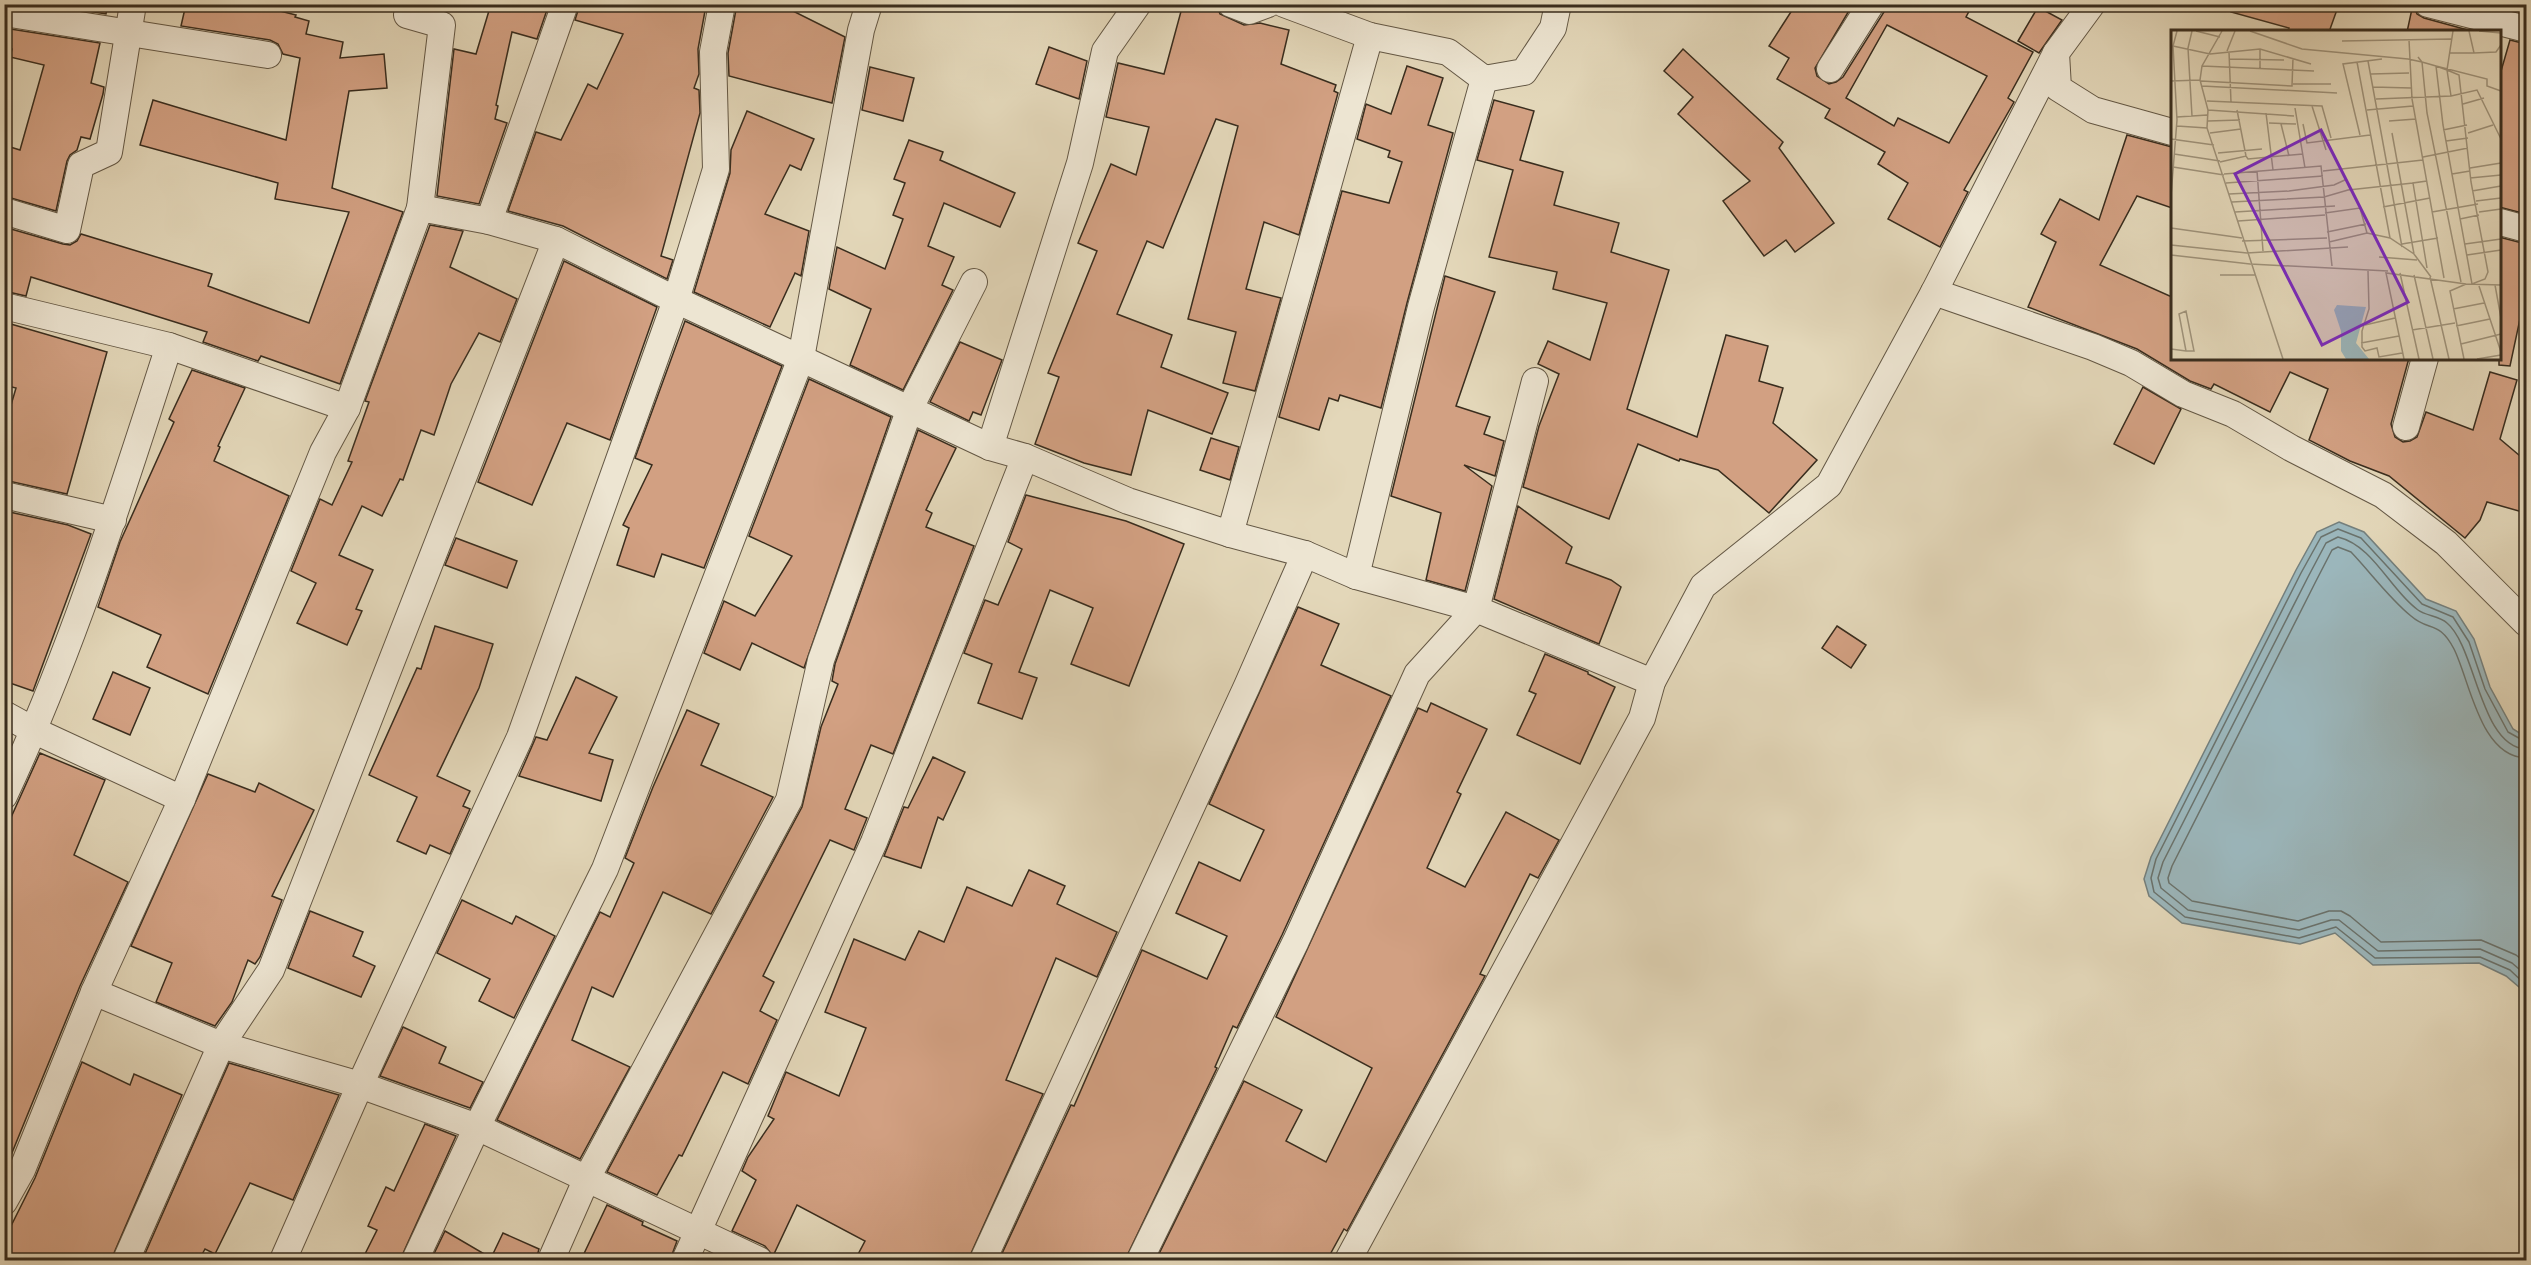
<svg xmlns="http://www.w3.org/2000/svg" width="2531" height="1265" viewBox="0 0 2531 1265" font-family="Vollkorn,serif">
  <rect width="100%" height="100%" fill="#e3d7b9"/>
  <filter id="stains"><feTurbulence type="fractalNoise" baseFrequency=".00333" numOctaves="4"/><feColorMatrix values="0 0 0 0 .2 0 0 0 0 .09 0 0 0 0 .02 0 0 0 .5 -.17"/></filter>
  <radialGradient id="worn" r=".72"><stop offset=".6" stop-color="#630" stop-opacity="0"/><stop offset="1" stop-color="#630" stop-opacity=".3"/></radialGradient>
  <!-- water -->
  <polygon fill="#9bb6bb" stroke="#747f7c" stroke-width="1.5" points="2339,522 2364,532 2426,599 2456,611 2474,639 2490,687 2513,729 2526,737 2526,993 2506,976 2479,963 2373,965 2335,933 2300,944 2182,923 2149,896 2144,879 2151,857 2296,570 2317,532"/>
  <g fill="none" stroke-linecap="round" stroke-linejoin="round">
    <!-- shore -->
    <g stroke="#6a726c" stroke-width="1.5">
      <polyline points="2526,742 2508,732 2485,689 2469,642 2453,617 2422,604 2361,538 2338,529 2321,537 2301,573 2156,859 2151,878 2154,892 2185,917 2299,938 2336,927 2375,958 2480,957 2510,970 2526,985"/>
      <path d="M2526,749C2480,747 2476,647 2447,623C2440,616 2426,616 2418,610C2390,590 2374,546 2338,537L2326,543L2308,577L2163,862L2158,878L2161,888L2188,910L2299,930L2331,920H2339L2378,951L2480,949L2512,963L2526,975"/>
      <path d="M2526,758C2480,757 2470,681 2454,649C2439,620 2429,632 2411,616C2389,598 2371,573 2351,552L2338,547L2332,550L2316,581L2172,866L2168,878L2169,883L2192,901L2298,921L2329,911H2341L2350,916L2381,942L2481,940L2516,955L2526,963"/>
    </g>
  </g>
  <!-- building -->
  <g fill="#d2a082" stroke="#392d1e" stroke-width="1.5" fill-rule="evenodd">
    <polygon points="75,4 108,4 106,14 74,9"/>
    <polygon points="186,4 252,4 296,15 295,17 309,21 306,34 343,42 340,58 384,54 387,88 349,91 332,188 403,212 340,384 261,356 258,361 203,342 207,332 31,277 26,296 4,291 4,227 63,244 70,245 77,241 81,234 212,274 208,286 309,323 349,212 275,199 278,183 140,145 153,100 286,140 300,58 283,54 278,44 270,40 181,26"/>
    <polygon points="491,4 549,4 537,39 512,32 496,105 498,106 495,119 507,123 479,204 437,196 454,49 476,54"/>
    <polygon points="580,4 686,4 705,11 698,49 699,74 694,88 699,90 700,113 661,256 673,260 667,279 563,226 508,211 536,132 561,140 588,84 597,89 623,34 575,20"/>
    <polygon points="737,4 779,4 845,37 832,103 729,76 728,53"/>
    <polygon points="1183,4 1216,4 1220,14 1244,25 1260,23 1289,30 1281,64 1336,85 1334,91 1338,93 1299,235 1264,222 1246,289 1281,298 1255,391 1223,383 1236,332 1188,319 1238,126 1216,119 1163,248 1147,241 1117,314 1172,335 1161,367 1228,393 1212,434 1148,410 1131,475 1084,463 1035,444 1059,377 1048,373 1097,251 1078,243 1111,164 1136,175 1149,127 1106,117 1118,63 1164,74"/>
    <path d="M1796,4H1853L1815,68L1817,76L1829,84L1836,82L1843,77L1884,12L1886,4H1973L1966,17L2033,52L2008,98L2014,102L1964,190L1968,192L1940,247L1888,219L1908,183L1878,164L1885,152L1825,118L1830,109L1777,79L1789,58L1769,46ZM1887,25L1987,76L1949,143L1898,118L1894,126L1846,98Z"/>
    <polygon points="2232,4 2339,4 2329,32 2288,32 2289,28 2231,12"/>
    <polygon points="2413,4 2417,14 2424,18 2475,32 2407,32"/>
    <polygon points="2038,7 2062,20 2039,53 2018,41"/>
    <polygon points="4,28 100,43 91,83 104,87 103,94 90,139 81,137 77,150 70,155 67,161 56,211 4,196 4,145 20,150 44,65 10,57 12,49 4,47"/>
    <polygon points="2510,40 2526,44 2526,214 2499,207 2499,78"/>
    <polygon points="1049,47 1087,61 1079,99 1036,84"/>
    <polygon points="1683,49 1783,142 1779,148 1834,223 1795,252 1786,240 1764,256 1723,201 1750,181 1678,114 1693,97 1664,71"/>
    <polygon points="1407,66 1443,78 1428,125 1453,133 1407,303 1381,408 1340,395 1338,401 1329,398 1319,430 1279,417 1342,191 1389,203 1402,162 1388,157 1390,151 1357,139 1366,104 1391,114"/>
    <polygon points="870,67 914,78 903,121 862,110"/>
    <polygon points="1494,100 1534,111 1520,160 1563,172 1554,205 1619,223 1611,252 1669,270 1627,409 1697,437 1726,335 1768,346 1759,381 1783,388 1773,423 1817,460 1769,513 1718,470 1680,459 1679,461 1638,444 1609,519 1523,487 1539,426 1559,374 1538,364 1548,341 1590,360 1607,303 1553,289 1557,272 1489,257 1513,170 1477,160"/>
    <polygon points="747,111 814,139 801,170 790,165 765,214 809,231 801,276 795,273 770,327 694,292 730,173 731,150"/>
    <polygon points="2127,135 2172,147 2172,208 2137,196 2100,265 2172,297 2172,358 2409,358 2391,424 2395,437 2403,442 2410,441 2417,437 2426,412 2473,430 2490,372 2517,380 2500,439 2526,461 2526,513 2487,502 2480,520 2465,538 2389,476 2350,461 2309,440 2328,389 2290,372 2270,412 2214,384 2211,389 2190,381 2137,349 2028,307 2056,242 2041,234 2060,199 2099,220"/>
    <polygon points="909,140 943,152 940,160 1015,193 1000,227 944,203 928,246 954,257 942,285 953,290 903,390 850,365 871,309 829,289 837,247 885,269 903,219 893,215 905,183 894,179"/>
    <polygon points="430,225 463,231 450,267 517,299 500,342 479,333 451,384 434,435 421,430 403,480 400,479 382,516 362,506 339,555 373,570 356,609 362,611 347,645 297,623 316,583 291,571 320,499 332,505 352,462 348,461 369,402 365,401"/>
    <polygon points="2499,237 2526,244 2526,301 2524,300 2510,366 2499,365"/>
    <polygon points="564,261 657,307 610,440 567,423 532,505 478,482"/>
    <polygon points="1445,276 1495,292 1456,406 1490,417 1484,434 1504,441 1495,476 1464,465 1492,486 1465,591 1426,580 1441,513 1391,496"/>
    <polygon points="685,321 782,366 704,568 662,554 654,577 617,565 629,528 623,525 652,465 635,458"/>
    <polygon points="4,322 107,352 67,494 4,480 4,429 16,388 4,385"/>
    <polygon points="960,342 1002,360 981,415 973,412 969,421 930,402"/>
    <polygon points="192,370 245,388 218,446 220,447 214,461 289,496 208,694 147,667 161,635 98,607 120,542 174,422 169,419"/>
    <polygon points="809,379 891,417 804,668 752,643 740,670 704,653 724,601 755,616 792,556 749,536"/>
    <polygon points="2143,387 2181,409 2154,464 2114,444"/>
    <polygon points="918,430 956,448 926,510 932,513 926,527 974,546 893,754 871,745 845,809 867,818 854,850 830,840 763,976 774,982 760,1011 777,1020 748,1084 723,1072 682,1156 679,1155 657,1195 607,1172 802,807 821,727 838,684 832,681 835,664"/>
    <polygon points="1211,438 1239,447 1230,480 1200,470"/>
    <polygon points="1026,495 1126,521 1184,544 1129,686 1071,664 1093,608 1050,590 1019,672 1037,678 1022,719 978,703 992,664 964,653 985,600 998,605 1022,549 1008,542"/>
    <polygon points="1518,506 1572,547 1566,563 1611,580 1621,587 1599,644 1494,599"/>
    <polygon points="5,511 68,525 91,534 33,691 4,681"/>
    <polygon points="456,538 517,561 507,588 445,565"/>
    <polygon points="1298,607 1339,624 1321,665 1391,696 1282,935 1237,1028 1233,1026 1215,1067 1217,1068 1125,1260 999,1260 1071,1105 1074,1106 1142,950 1207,979 1227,936 1176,913 1199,862 1240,881 1264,830 1209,804"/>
    <polygon points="435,626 493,644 479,688 437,776 470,791 463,806 470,809 450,854 430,845 426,854 397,841 417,797 369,775 417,668 421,669"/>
    <polygon points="1837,626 1866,645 1851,668 1822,648"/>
    <polygon points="1545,654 1588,672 1588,674 1615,687 1580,764 1517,735 1536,694 1529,691"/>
    <polygon points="113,672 150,688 130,735 93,719"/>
    <polygon points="576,677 617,697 589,753 613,760 601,801 519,776 536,737 547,740"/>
    <polygon points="1431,703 1487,729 1457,792 1461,794 1427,868 1465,887 1506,812 1559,840 1538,878 1530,874 1480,974 1485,976 1347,1231 1344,1229 1327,1260 1156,1260 1244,1081 1302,1110 1286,1141 1326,1162 1372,1068 1276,1017 1418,708 1427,712"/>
    <polygon points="687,710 719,724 701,765 773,797 711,914 663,892 613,997 592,987 572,1040 630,1067 580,1159 497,1120 600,912 610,917 634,863 625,858 653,787"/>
    <polygon points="40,753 105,780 74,855 128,882 80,986 7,1165 4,1164 4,833"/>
    <polygon points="933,757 965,772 943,820 938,817 921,868 884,856 904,807 908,808"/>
    <polygon points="208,774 255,792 259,783 314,810 272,896 282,900 260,957 255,964 248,960 232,1002 215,1026 156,1002 172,963 131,946"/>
    <polygon points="1029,870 1065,886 1057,904 1117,932 1097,977 1056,958 1006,1080 1043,1094 968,1260 855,1260 865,1241 797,1205 773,1256 765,1246 732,1231 756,1180 742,1171 748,1157 774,1119 768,1116 786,1072 839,1096 866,1028 825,1012 854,939 905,960 919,931 944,942 967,887 1012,906"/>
    <polygon points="462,900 512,924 516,916 555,936 514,1018 479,1001 490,979 437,953"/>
    <polygon points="310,911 363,932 353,956 375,966 361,997 288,968"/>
    <polygon points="403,1027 446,1047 439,1063 483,1082 470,1108 380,1076"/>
    <polygon points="82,1062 130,1085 134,1074 182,1095 111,1260 4,1260 4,1240 35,1178"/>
    <polygon points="229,1063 339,1095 293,1200 250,1183 215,1254 205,1249 199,1260 153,1260 144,1256"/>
    <polygon points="425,1124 456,1136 400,1260 362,1260 377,1230 368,1226 386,1187 394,1191"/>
    <polygon points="607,1205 643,1222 642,1225 677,1241 670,1260 581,1260"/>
    <polygon points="445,1231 491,1258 503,1233 539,1249 536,1260 431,1260"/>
  </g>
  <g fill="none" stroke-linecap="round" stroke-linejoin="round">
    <!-- minor casing -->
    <g stroke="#645845" stroke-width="28">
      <g id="minor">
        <polyline points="1231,4 1249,11 1268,4"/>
        <polyline points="1284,4 1370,36 1448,52 1484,79 1524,72 1553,28 1558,4"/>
        <polyline points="2092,4 2056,53 2058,88 2093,110 2172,132"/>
        <polyline points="2428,4 2526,29"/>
        <polyline points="4,13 268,55"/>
        <polyline points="407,15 442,25 420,208"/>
        <polyline points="1830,69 1871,4"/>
        <polyline points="4,211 67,230 81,165 109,152 133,4"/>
        <polyline points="489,221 565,4"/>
        <polyline points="2500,222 2526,229"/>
        <polyline points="1934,292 2093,347 2131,363 2183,394 2233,414 2291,448 2383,495 2446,543 2526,623"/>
        <polyline points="4,306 169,346 347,408"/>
        <polyline points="2406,427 2425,358"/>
        <polyline points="990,447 1080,163 1105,51 1138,4"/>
        <polyline points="4,495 113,520"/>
        <polyline points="1230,534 1370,36"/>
        <polyline points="1356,576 1421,307 1484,79"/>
        <polyline points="4,714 35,731 182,799"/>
        <path d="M4,796C72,651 120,498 169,346"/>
        <polyline points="94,992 221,1045 360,1085 477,1127 759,1260"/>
        <polyline points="4,1202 22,1170 94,992 182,799 323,452 347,408 420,208 489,221 556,240 676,300 990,447 1025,457 1128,501 1230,534 1305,554 1356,576 1476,609 1652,682"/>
        <polyline points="126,1260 221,1045 271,970 556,240"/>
        <polyline points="283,1260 360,1085 520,737 676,300 716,169 713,52 722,4"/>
        <polyline points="415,1260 477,1127 605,869 801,358 861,30 869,4"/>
        <polyline points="551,1260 587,1178 789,800 821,660 910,408 974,282"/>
        <polyline points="685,1260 874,842 1025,457"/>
        <polyline points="983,1260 1247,686 1305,554"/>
        <polyline points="1140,1260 1296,941 1417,674 1476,609 1535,381"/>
        <polyline points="1348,1260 1642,718 1652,682 1703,586 1829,485 1934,292 2056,53"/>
      </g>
    </g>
    <!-- minor -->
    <use href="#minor" stroke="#ede5d2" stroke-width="26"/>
  </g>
  <!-- overview -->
  <g transform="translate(2171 30)">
    <rect width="330" height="330" fill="#e3d7b9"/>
    <path d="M166,275L195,277L185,313L198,329H175L170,321V301L163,280Z" fill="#9bb6bb"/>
    <path fill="none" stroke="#9f937b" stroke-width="1.5" d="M25,1L49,7M51,1L31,36L29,50L37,80L36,98L112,329M79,1L131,19L237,29L251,32L265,36L276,40L288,45L300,152L317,242L314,249L301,254L272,95L265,36L316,49V56L330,61M298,1L303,23L325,22L330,15M308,1L330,3M238,10L241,69L273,248M171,11L280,9M2,16L39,24L89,19L140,34M56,21L64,1M58,22L60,72M278,23H303M247,27L251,32L256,83L290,252M58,29L113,30M197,31L231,217M186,32L219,208M31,36L143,41M89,38V19M200,44L238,43M0,51L29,50M30,51L121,56L122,28M122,54H160M31,56L166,63M202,57L240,58M280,66L306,60L330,109M205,69L280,66L276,40L282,1M36,71L151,76L160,108M292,74L313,68M141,76L155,120M124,78L134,138M37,80L123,86M66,80L75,126M196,80L242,76M95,83L102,140M21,86L17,18L21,1M6,87L36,85M37,91L69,90M218,91L245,89M98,93L125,94M110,94L118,126M132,94L136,113L199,105M6,96L36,98M272,100L296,95M39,103L70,99M221,103L243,224M297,103L322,95M189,105L172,34L211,29M0,109L43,115M275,111L297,108M47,123L91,119M3,124L49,131M252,127L297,118M49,132L75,126L77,129L132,124M2,137L53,145M299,138L330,133M86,141L92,221M152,141L252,130M53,144L150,136L161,236M281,144L299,141M299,148L330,145M256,151L242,153L256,238M55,153L152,146M301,161L330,156M58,164L118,161L163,155L176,149M0,166L6,90L2,16L6,1M305,171L330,168M61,172L153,167L177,160L242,153M212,177L259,168M64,182L164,176M261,182L307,174M308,182L330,179M154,183L189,178L196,203M289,189L308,185M67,191L154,185M0,198L71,208M156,202L195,194M71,211L156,208M158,212L196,203L219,208L243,224L260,247M231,214L267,208M294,214L330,209M0,215L76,223L177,217M0,225L79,234L217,241M296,225L330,220M208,227L246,230M197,241L198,279L191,301V317L194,321L206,318L208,327L231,323M229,243L248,329M49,245H84M243,245L262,329M259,247L278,329M324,255L330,288M308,256L330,322M282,279L313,273M194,295L224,288M285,296L319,289M241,300L284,293M190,313L228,306M290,314L330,304M0,319L15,321H23L15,281L8,284L15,321M233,329L215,243L295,254M293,329L279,261L295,254L330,255M306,329L330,325"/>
    <path fill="#7b2cbf" fill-opacity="0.15" stroke="#7b2cbf" stroke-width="3" d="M150,100L237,272L151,315L64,144Z"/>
    <rect width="330" height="330" fill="none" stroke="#392d1e" stroke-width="3"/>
  </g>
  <!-- margin -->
  <rect width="2531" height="1265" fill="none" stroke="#e3d7b9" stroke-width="24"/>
  <rect x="6" y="6" width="2519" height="1253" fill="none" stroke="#392d1e" stroke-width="3"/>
  <rect x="12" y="12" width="2507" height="1241" fill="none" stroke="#392d1e" stroke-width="1.5"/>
  <rect width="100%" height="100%" filter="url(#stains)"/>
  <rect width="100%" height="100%" fill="url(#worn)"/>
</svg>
